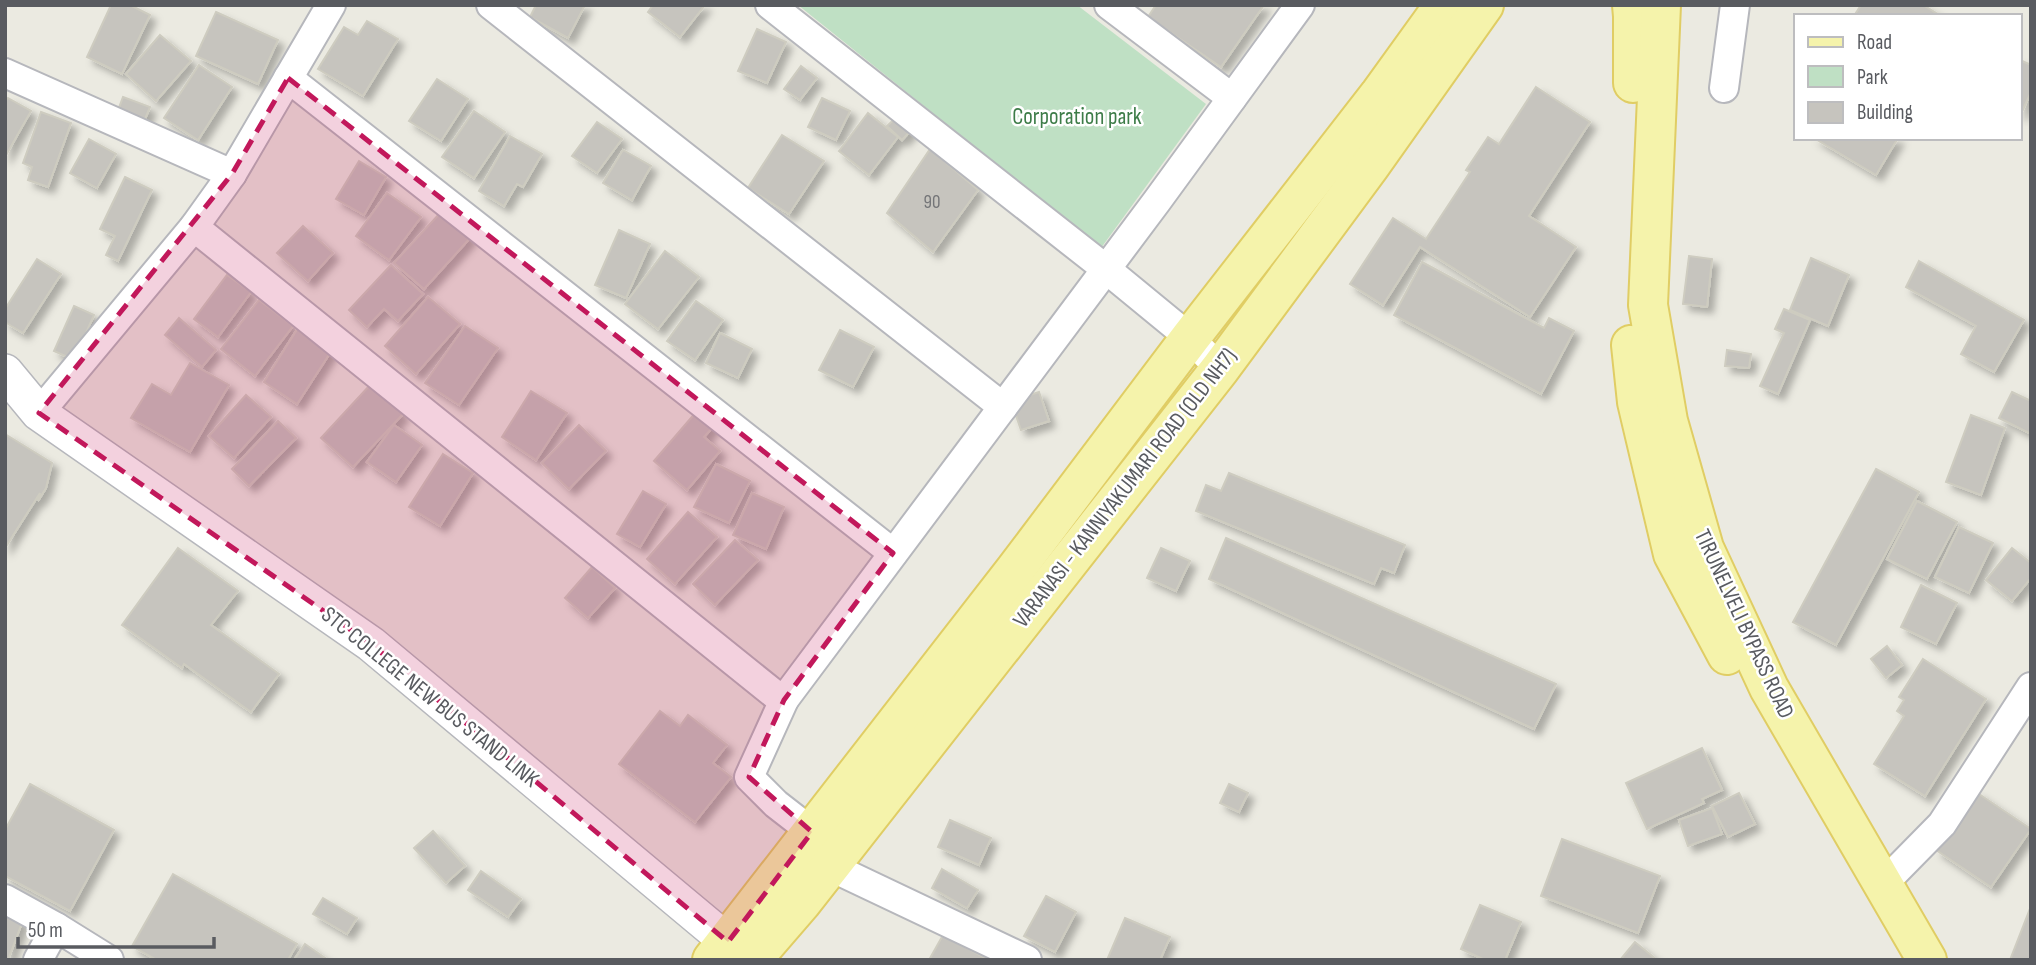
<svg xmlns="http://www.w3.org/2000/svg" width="2036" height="965" viewBox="0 0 2036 965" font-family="'Sofia Sans Condensed',sans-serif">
  <defs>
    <filter id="shadow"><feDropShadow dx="6" dy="6" stdDeviation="3.5" flood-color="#0004"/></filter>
  </defs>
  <rect width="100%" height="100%" fill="#ebeae1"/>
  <!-- green -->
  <polygon fill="#bfe0c4" points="798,5 1077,5 1206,104 1101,248"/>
  <!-- building -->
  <g fill="#c6c4be" stroke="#ceccc0" stroke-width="2" filter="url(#shadow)">
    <polygon points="111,5 130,5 150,15 122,74 87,57"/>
    <polygon points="536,5 585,5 568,38 530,17"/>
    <polygon points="653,5 705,5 680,37 648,12"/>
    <polygon points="1156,5 1264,5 1221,67 1148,17"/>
    <polygon points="1861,5 1923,5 1941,16 1854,16"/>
    <polygon points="216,12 278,40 258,84 196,56"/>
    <polygon points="367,21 398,39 363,96 318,69 344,27 358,35"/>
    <polygon points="757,29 786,42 767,83 738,71"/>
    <polygon points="160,35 191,61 156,101 126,74"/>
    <polygon points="2020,60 2031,65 2031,92 2020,116"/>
    <polygon points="199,65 232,87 198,140 164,118"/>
    <polygon points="801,66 817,78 800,100 784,89"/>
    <polygon points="437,79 468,99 441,141 409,121"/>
    <polygon points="1536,87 1590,122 1529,216 1576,247 1530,317 1420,247 1383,305 1350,284 1393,218 1426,239 1470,172 1466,170 1488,137 1499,144"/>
    <polygon points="123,97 150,107 143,124 117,113"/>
    <polygon points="8,98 31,111 5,157 5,102"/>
    <polygon points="822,98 850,111 836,140 808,127"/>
    <polygon points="474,111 505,132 474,178 442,157"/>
    <polygon points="41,112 71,123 48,187 28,180 32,167 23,163"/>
    <polygon points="902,112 916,125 902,140 887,126"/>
    <polygon points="868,113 898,137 869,175 839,151"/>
    <polygon points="597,122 622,139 597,173 572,156"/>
    <polygon points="782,135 824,161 789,214 748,188"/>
    <polygon points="510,136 542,154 523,187 517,184 504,206 479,191"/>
    <polygon points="1814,138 1898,138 1876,175"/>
    <polygon points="89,139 116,154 97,188 70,173"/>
    <polygon points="930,149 978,190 933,252 887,213"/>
    <polygon points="623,150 651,166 632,200 603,183"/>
    <polygon points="359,161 386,177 364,215 336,199"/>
    <polygon points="125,177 152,190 118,261 106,255 115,236 100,229"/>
    <polygon points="387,193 421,217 389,260 356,236"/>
    <polygon points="442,211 471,237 424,289 394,263"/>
    <polygon points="303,226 333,253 308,281 277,253"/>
    <polygon points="619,230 650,244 626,298 595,285"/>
    <polygon points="665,251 699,277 658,329 625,304"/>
    <polygon points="1689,256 1712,259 1707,307 1683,304"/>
    <polygon points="1811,258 1849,275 1828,326 1790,310"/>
    <polygon points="37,259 61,274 23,333 5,322 5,309"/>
    <polygon points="1919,261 2024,320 1994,372 1961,354 1976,326 1906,287"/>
    <polygon points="1422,262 1544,328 1549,318 1574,331 1541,394 1394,315"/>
    <polygon points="391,265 423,294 398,321 384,309 367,327 349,310"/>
    <polygon points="227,275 251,292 218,337 194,319"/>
    <polygon points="428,297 460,324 416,374 385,346"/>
    <polygon points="259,300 293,326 255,376 221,349"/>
    <polygon points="696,301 723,320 695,360 667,341"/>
    <polygon points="74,306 94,315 74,360 54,351"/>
    <polygon points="1784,309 1810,320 1778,394 1760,386 1784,333 1775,329"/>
    <polygon points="179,318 216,350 202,367 165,335"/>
    <polygon points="465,326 498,348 459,405 425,383"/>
    <polygon points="298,328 332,350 297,404 264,382"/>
    <polygon points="840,330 874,347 853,387 819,370"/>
    <polygon points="720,333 752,349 738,378 706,363"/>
    <polygon points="1727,350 1751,354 1749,368 1725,366"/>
    <polygon points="190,363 229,385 190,452 131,418 152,384 171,395"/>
    <polygon points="371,384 403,414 353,467 321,438"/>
    <polygon points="531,391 567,413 536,460 502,437"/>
    <polygon points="1039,392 1049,421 1021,430 1011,401"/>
    <polygon points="2012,392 2031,401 2031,434 1999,418"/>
    <polygon points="246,395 271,417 234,458 209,436"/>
    <polygon points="697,411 714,426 704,437 720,451 687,490 654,461"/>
    <polygon points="1971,415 2005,428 1981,495 1946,482"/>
    <polygon points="278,421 296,438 249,486 232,469"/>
    <polygon points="394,425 422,445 396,482 367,462"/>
    <polygon points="579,425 606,451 569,489 542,463"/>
    <polygon points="5,434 52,463 46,488 38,501 40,493 5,548"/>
    <polygon points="443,454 473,473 440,526 409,507"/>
    <polygon points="716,464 750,481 729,523 694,507"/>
    <polygon points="1876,469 1919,492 1836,645 1793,622"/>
    <polygon points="1229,473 1405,545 1394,573 1381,568 1374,584 1196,511 1206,485 1221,491"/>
    <polygon points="643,491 666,504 640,547 617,534"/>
    <polygon points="752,493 784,507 766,549 733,535"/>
    <polygon points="1917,501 1957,522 1927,579 1887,559"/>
    <polygon points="688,512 717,537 675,584 647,559"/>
    <polygon points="1959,527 1993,543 1969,593 1935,577"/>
    <polygon points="1226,538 1556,684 1534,729 1209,579"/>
    <polygon points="735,540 758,560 715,605 693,584"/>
    <polygon points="178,548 238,591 211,625 279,674 251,712 184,664 182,668 122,625"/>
    <polygon points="1161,548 1190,561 1176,591 1147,578"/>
    <polygon points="2012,548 2031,563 2031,578 2012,601 1986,580"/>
    <polygon points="592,567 615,588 588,618 565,598"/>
    <polygon points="1921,585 1957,603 1936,644 1901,627"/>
    <polygon points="1887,646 1902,665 1886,678 1871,659"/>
    <polygon points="1923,659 1986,699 1925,796 1874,764 1904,716 1897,711 1904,700 1899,697"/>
    <polygon points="660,711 680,726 688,715 727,745 713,763 731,777 695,822 619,764"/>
    <polygon points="1702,748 1722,790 1702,799 1704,803 1647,829 1626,783"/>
    <polygon points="30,784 114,830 70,911 5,876 5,830"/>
    <polygon points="1229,784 1248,793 1239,812 1220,803"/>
    <polygon points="1976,792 2031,829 1991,887 1936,850"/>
    <polygon points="1739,793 1755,824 1728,837 1712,806"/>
    <polygon points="1712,808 1722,834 1688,846 1679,820"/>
    <polygon points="950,820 991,838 979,865 938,847"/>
    <polygon points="433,831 465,866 446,883 414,848"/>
    <polygon points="1562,839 1660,876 1638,933 1541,896"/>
    <polygon points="942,869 978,890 967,908 932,888"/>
    <polygon points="481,871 521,899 508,917 468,890"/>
    <polygon points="173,874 297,944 288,960 157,960 132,946"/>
    <polygon points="1046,896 1076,912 1055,952 1024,936"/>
    <polygon points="323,898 357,918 347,934 313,914"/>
    <polygon points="1480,905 1521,922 1505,960 1485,960 1461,949"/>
    <polygon points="2031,906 2031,960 2010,960"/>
    <polygon points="5,913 23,920 8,960 5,960"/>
    <polygon points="1125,918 1170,937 1160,960 1107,960"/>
    <polygon points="943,935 989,960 929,960"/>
    <polygon points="1635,942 1657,960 1620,960"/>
    <polygon points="305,944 328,960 294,960"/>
  </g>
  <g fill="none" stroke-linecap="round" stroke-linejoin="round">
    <!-- minor casing -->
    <g stroke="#b6b7bc" stroke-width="32">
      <g id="minor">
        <polyline points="491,5 1003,407"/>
        <polyline points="770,5 1106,269 1190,338 1220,369"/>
        <polyline points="1109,5 1232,98"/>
        <polyline points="5,73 232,174"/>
        <polyline points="288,78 893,553"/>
        <polyline points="1724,88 1735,5"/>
        <polyline points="194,227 783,701 1157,201 1300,5"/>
        <polyline points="39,413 194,227 232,174 331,5"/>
        <polyline points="784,700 749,777 776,804 812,832"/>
        <polyline points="829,866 1027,960"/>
        <polyline points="1883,884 1942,824 2031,687"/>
        <polyline points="5,899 56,927 109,960"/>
        <polyline points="38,960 56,927"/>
      </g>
    </g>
    <!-- tertiary casing -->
    <g stroke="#b6b7bc" stroke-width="38">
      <polyline id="tertiary" points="5,372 39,413 371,644 728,942 746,960"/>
    </g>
    <!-- primary casing -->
    <g stroke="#e0cd64" stroke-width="42">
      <g id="primary">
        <polyline points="1632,5 1633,16 1633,83"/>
        <polyline points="1661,5 1648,305 1668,421 1704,548 1769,688 1927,960"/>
        <polyline points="1631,345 1637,402 1673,554 1727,655"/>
        <polyline points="712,960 1015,570 1190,338 1379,95 1444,5"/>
        <polyline points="752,960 802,902 1220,369 1370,166 1484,5"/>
      </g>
    </g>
    <!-- minor -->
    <use href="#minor" stroke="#fff" stroke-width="28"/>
    <!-- tertiary -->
    <use href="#tertiary" stroke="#fff" stroke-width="35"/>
    <!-- primary -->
    <use href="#primary" stroke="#f5f3ab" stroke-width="38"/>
  </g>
  <!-- marked area -->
  <path fill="#c2185b" fill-opacity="0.2" stroke="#c2185b" stroke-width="5" stroke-dasharray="14 9" stroke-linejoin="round" d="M288,78L893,553L784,700L749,777L812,832L728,942L371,644L39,413L232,174Z"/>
  <g text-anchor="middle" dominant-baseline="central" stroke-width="5" stroke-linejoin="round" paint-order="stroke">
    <!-- number labels -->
    <g font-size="19" fill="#747578">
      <text x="932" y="202">90</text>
    </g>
    <!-- park labels -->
    <g font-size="23" fill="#3d7c48" stroke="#fff">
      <text x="1077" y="117">Corporation park</text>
    </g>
    <!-- street labels -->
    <g font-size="23" fill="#595b60" stroke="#fff">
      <text transform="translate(1125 488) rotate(-52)">VARANASI - KANNIYAKUMARI ROAD (OLD NH7)</text>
      <text transform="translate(1744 624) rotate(65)">TIRUNELVELI BYPASS ROAD</text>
      <text transform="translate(430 697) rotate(39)">STC COLLEGE NEW BUS STAND LINK</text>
    </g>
  </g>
  <!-- border -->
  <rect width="2036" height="965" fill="none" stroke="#595b60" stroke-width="14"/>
  <!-- legend -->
  <rect x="1794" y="14" width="228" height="126" fill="#ffffff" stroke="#bdbdbf" stroke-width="2"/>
  <rect x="1808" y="37" width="35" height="10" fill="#f5f3ab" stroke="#bdbdbf" stroke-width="2"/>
  <text x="1857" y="49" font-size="21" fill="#595b60">Road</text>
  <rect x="1808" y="66" width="35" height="21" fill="#bfe0c4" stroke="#bdbdbf" stroke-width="2"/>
  <text x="1857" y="84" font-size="21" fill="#595b60">Park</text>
  <rect x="1808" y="102" width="35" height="21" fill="#c6c4be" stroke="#bdbdbf" stroke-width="2"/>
  <text x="1857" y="119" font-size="21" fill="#595b60">Building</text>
  <!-- scale -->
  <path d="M18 937v10h196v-10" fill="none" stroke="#595b60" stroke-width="3.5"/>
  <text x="28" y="937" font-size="21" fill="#595b60" stroke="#ffffff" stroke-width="5" paint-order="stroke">50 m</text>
</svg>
